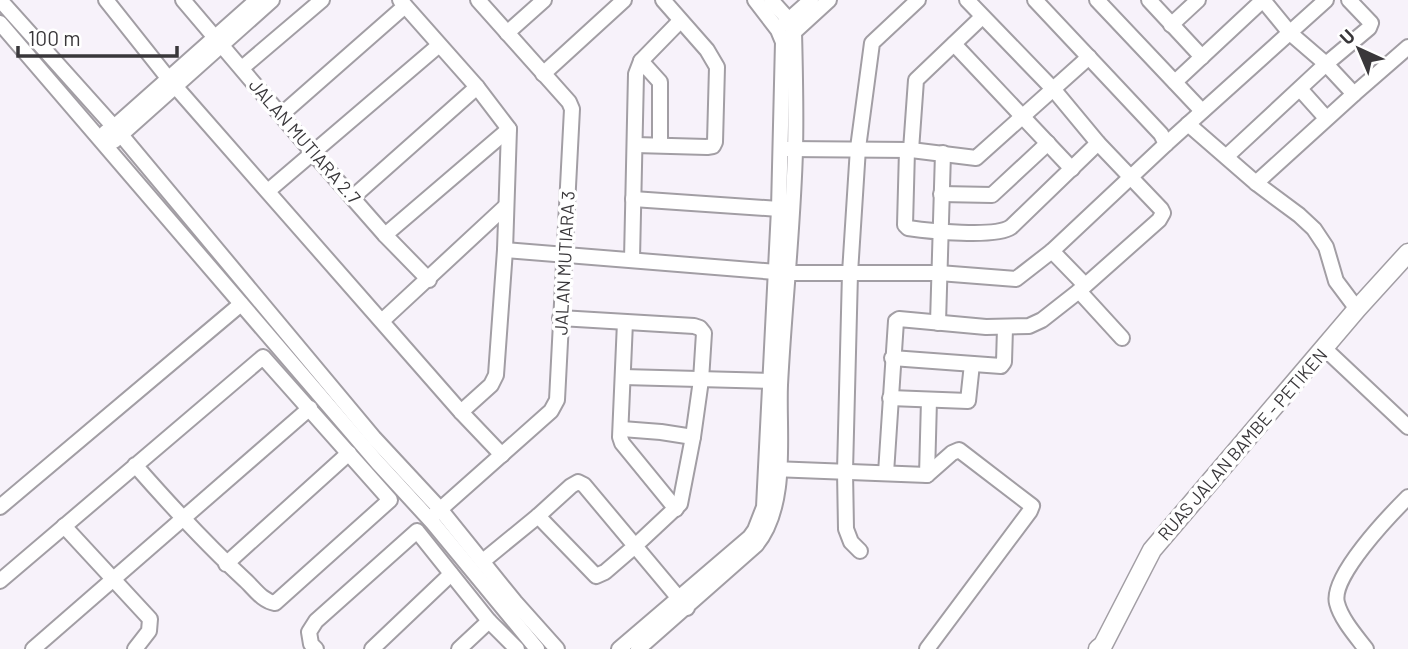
<svg xmlns="http://www.w3.org/2000/svg" width="1408" height="649" viewBox="0 0 1408 649" font-family="Barlow,sans-serif">
  <rect width="100%" height="100%" fill="#f7f2fa"/>
  <g fill="none" stroke-linecap="round" stroke-linejoin="round">
    <!-- minor casing -->
    <g stroke="#a29ea4" stroke-width="18">
      <g id="minor">
        <polyline points="0,0 122,136 374,438 440,509 515,602 557,649"/>
        <polyline points="106,0 168,78 461,412 502,455"/>
        <polyline points="183,0 313,153 385,235 429,280"/>
        <polyline points="400,0 477,87 509,129 505,250 496,375 491,385 461,412"/>
        <polyline points="771,0 789,20 794,32 790,36"/>
        <polyline points="1035,0 1161,134 1166,144"/>
        <polyline points="1097,0 1202,111"/>
        <polyline points="1149,0 1202,57"/>
        <polyline points="0,23 377,462 433,523 537,649"/>
        <polyline points="784,24 811,0"/>
        <polyline points="1171,25 1198,0"/>
        <polyline points="507,33 544,0"/>
        <polyline points="954,44 1072,169"/>
        <polyline points="641,61 660,82 660,145"/>
        <polyline points="242,68 322,0"/>
        <polyline points="543,74 624,0"/>
        <polyline points="1175,82 1263,0"/>
        <polyline points="1300,89 1326,118"/>
        <polyline points="1354,94 1408,47"/>
        <polyline points="282,114 405,6"/>
        <polyline points="1188,124 1256,183 1299,215 1314,229 1326,247 1336,281 1357,309"/>
        <polyline points="106,132 114,127 257,0"/>
        <polyline points="114,141 272,0"/>
        <polyline points="635,145 707,147 713,146 715,142 717,67 707,50 663,0"/>
        <polyline points="786,149 911,150 976,158 1089,57"/>
        <path d="M907,150L905,225L908,228C928,231 996,238 1011,227L1098,143"/>
        <polyline points="911,150 916,80 982,17"/>
        <polyline points="1227,156 1326,64 1369,28 1371,23 1349,0"/>
        <polyline points="1256,183 1354,94 1326,64 1290,33 1263,0"/>
        <polyline points="268,191 438,46"/>
        <polyline points="941,194 992,195 1048,143"/>
        <polyline points="353,197 477,87"/>
        <polyline points="633,199 779,209"/>
        <polyline points="385,235 509,129"/>
        <polyline points="505,250 788,273 939,273 1016,279 1052,251 1166,144 1326,0"/>
        <polyline points="1052,251 1085,285"/>
        <polyline points="632,259 636,74 641,61 680,21"/>
        <polyline points="1079,291 1122,338"/>
        <polyline points="560,318 694,326 700,328 704,333 701,380 693,437 680,504 634,547 605,572 596,576 538,516 571,486 578,482 584,485 687,608"/>
        <polyline points="383,320 506,206"/>
        <polyline points="625,322 620,437 622,443 676,509"/>
        <polyline points="938,323 943,153"/>
        <polyline points="1324,348 1408,427"/>
        <polyline points="892,358 1001,366 1004,362 1005,328"/>
        <polyline points="623,377 769,381 776,384"/>
        <polyline points="890,398 968,401 972,364"/>
        <polyline points="622,429 661,432 693,437"/>
        <polyline points="773,469 927,475 929,400"/>
        <polyline points="886,473 896,321 899,319 986,327 1029,326 1042,320 1079,291 1159,220 1163,213 1161,209 1098,143 1054,90 967,0"/>
        <polyline points="0,507 241,304"/>
        <polyline points="435,514 551,411 557,400 572,109 569,102 478,0"/>
        <polyline points="64,526 150,619 149,631 135,649"/>
        <polyline points="860,551 851,542 846,529 845,471 850,273 858,148 872,43 918,0"/>
        <polyline points="483,561 538,516"/>
        <polyline points="226,564 349,453"/>
        <path d="M0,581L263,357L390,500L275,603C262,601 254,588 245,580C206,544 171,506 135,465"/>
        <polyline points="33,649 310,408"/>
        <polyline points="316,649 311,644 309,632 316,621 417,531 489,621 517,649"/>
        <polyline points="372,649 451,574"/>
        <polyline points="459,649 489,621"/>
        <polyline points="619,649 750,537 755,530 764,507 779,209 783,42 778,30 755,0"/>
        <path d="M638,649L756,545C789,505 778,434 780,385C784,306 793,228 795,150C796,111 795,71 794,32L829,0"/>
        <polyline points="927,649 1030,511 1032,506 959,450 952,453 927,475"/>
        <path d="M1366,649C1356,636 1341,619 1337,603C1330,577 1390,515 1408,497"/>
      </g>
    </g>
    <!-- major casing -->
    <g stroke="#a29ea4" stroke-width="21">
      <polyline id="major" points="1098,649 1103,645 1152,550 1357,309 1408,253"/>
    </g>
    <!-- minor -->
    <use href="#minor" stroke="#fff" stroke-width="14"/>
    <!-- major -->
    <use href="#major" stroke="#fff" stroke-width="18"/>
  </g>
  <g text-anchor="middle" dominant-baseline="central" stroke-width="7" stroke-linejoin="round" paint-order="stroke">
    <!-- street labels -->
    <g font-size="18" fill="#39373a" stroke="#fff">
      <text transform="translate(305 141) rotate(49)">JALAN MUTIARA 2.7</text>
      <text transform="translate(564 263) rotate(-87)">JALAN MUTIARA 3</text>
      <text transform="translate(1242 444) rotate(-49)">RUAS JALAN BAMBE - PETIKEN</text>
    </g>
  </g>
  <!-- north arrow -->
  <g transform="translate(1359 49) rotate(316)" stroke="#ffffff" stroke-width="5" paint-order="stroke">
  <path d="M0-5L12 26L0 18L-12 26Z" fill="#39373a"/>
  <text y="-10" font-size="19" font-weight="bold" text-anchor="middle" fill="#39373a">U</text>
  </g>
  <!-- scale -->
  <path d="M18 46v10h159v-10" fill="none" stroke="#39373a" stroke-width="3.5"/>
  <text x="28" y="46" font-size="21" fill="#39373a" stroke="#ffffff" stroke-width="5" paint-order="stroke">100 m</text>
</svg>
